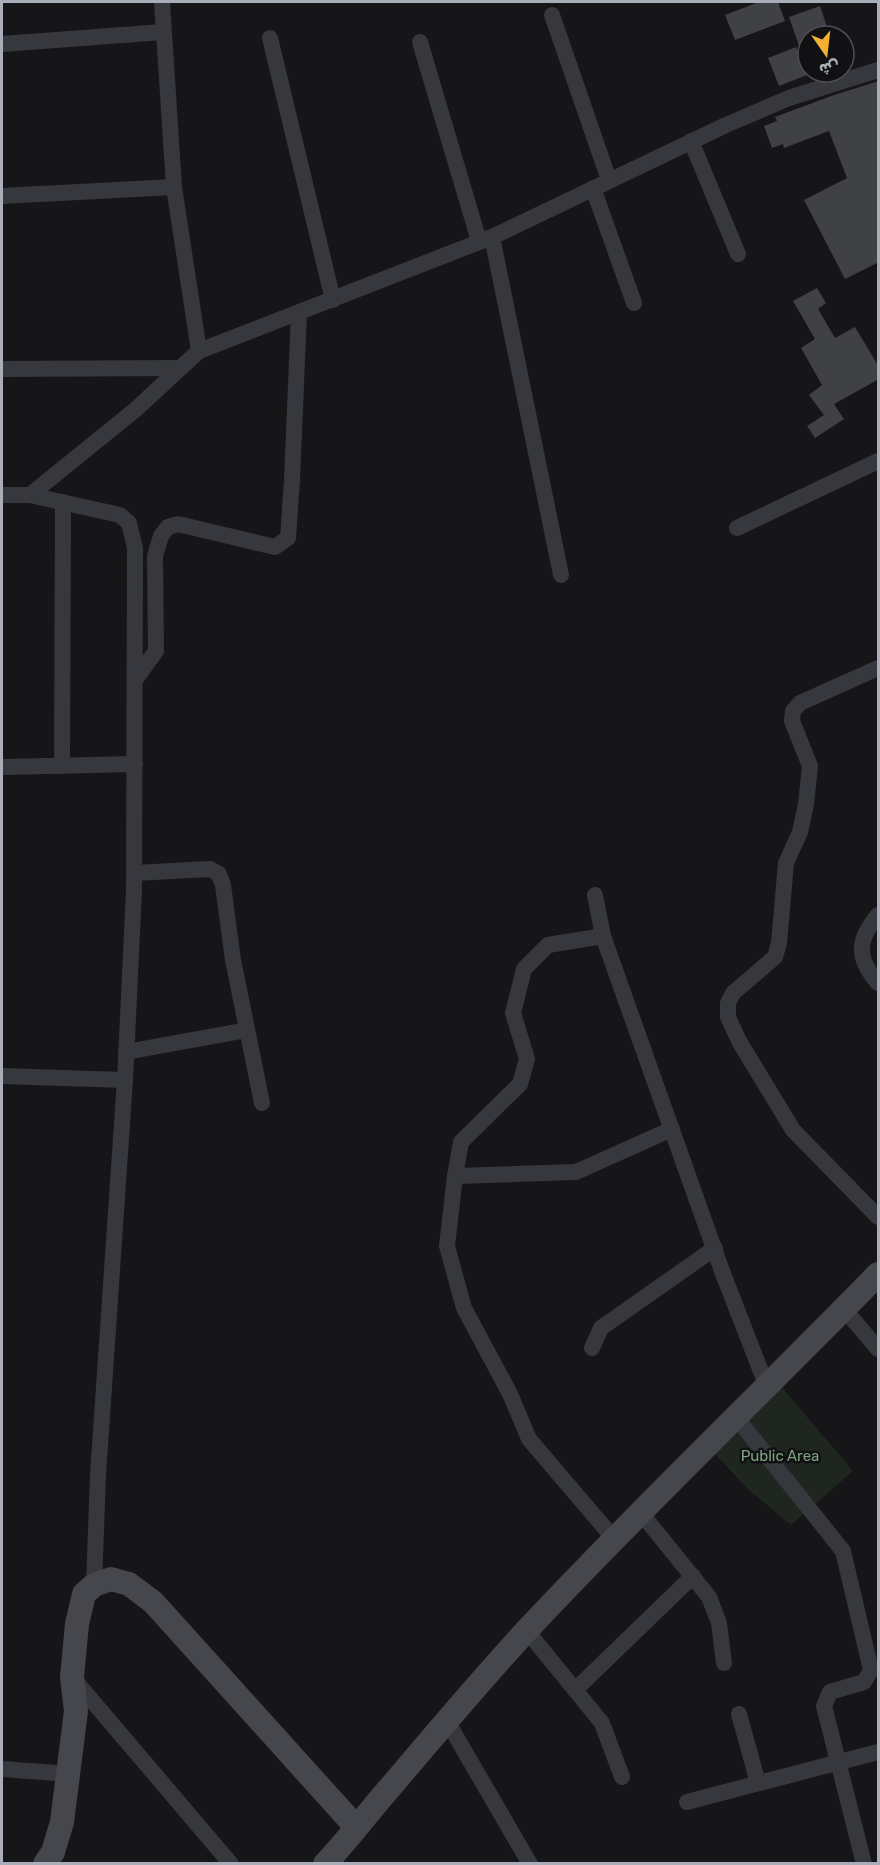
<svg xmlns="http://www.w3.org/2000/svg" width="880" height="1865" viewBox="0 0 880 1865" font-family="Rubik,Vazirmatn,sans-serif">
  <rect width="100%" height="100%" fill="#161618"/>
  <!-- green -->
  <polygon fill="#1e261f" points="780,1385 853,1471 791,1525 749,1490 709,1448"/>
  <!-- building -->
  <g fill="#404145">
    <polygon points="759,2 778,2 785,21 735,40 725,15"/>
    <polygon points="820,6 830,36 808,36 808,66 806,66 789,17"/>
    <polygon points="796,47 807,75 779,86 768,58"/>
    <polygon points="879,81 879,262 845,279 804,200 847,178 829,131 784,148 783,144 772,148 764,126 777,121 775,117 834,95"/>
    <polygon points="817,288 826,303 818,309 835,338 855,327 879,367 879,379 834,404 844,419 815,438 807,426 824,415 809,395 822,385 801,348 815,339 793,301"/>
  </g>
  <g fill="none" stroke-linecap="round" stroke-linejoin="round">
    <!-- street -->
    <g stroke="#37383d" stroke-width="16">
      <polyline points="162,2 174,187 199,351"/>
      <polyline points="552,15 609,180"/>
      <polyline points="270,38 333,300"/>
      <polyline points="420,42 479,241"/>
      <polyline points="2,44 163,32"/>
      <polyline points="691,141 738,254"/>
      <polyline points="593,188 634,303"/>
      <polyline points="2,196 174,187"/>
      <polyline points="492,237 561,575"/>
      <polyline points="2,369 180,368"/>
      <polyline points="2,495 30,495 120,515 129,523 135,548 134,891 125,1080 98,1475 94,1585"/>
      <polyline points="30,495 135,410 199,351 492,237 726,125 789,98 878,70"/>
      <polyline points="737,528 878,461"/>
      <polyline points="878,668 800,703 793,711 792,721 810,766 806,804 800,832 786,863 779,943 775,957 733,993 728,1003 728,1017 739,1041 793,1130 878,1217"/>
      <polyline points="135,680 156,651 155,556 161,536 168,527 178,524 275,547 288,538 292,480 299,313"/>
      <polyline points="62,766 63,502"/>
      <polyline points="2,767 135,764"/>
      <polyline points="135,873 210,869 219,874 223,885 233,960 262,1103"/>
      <polyline points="595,895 603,936 722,1271 767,1387"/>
      <path d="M878,915C857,940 856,958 878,983"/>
      <polyline points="603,936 548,945 524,969 513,1013 527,1059 520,1084 461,1142 455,1176 447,1246 464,1308 510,1394 529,1439 615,1540"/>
      <polyline points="126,1052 247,1030"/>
      <polyline points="2,1076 125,1080"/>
      <polyline points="455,1176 576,1172 672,1129"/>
      <polyline points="844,1309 878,1349"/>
      <polyline points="592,1348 601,1328 715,1248"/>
      <polyline points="736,1417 843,1551 871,1670 864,1682 830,1692 824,1706 864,1864"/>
      <polyline points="641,1513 709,1597 719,1623 724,1663"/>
      <polyline points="527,1631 602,1723 622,1777"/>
      <polyline points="72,1677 231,1864"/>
      <polyline points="575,1690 693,1576"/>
      <polyline points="739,1714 758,1783"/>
      <polyline points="447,1721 530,1864"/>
      <polyline points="2,1769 69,1774"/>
      <polyline points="687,1802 878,1752"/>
    </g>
    <!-- secondary -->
    <g stroke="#45474d" stroke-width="24">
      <polyline points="45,1864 53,1852 62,1822 76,1711 72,1677 77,1624 84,1594 94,1585 111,1579 129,1584 153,1602 356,1827"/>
      <path d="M325,1864C347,1841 366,1815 387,1791C433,1737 479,1682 527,1630C641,1508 762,1393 878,1274"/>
    </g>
  </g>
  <g text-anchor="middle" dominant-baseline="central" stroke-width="5" stroke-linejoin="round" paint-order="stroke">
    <!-- park labels -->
    <g font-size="15" fill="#7fa381" stroke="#111113">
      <text x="780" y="1456">Public Area</text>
    </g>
  </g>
  <!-- border -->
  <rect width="880" height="1865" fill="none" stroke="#a8adb8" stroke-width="6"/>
  <!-- north arrow -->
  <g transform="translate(826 54) rotate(166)"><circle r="28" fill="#111113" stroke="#4d4f55" stroke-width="1.5"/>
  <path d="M0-4.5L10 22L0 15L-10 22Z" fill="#f2b134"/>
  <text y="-9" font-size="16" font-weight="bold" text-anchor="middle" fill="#a8adb8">ش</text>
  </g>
</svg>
